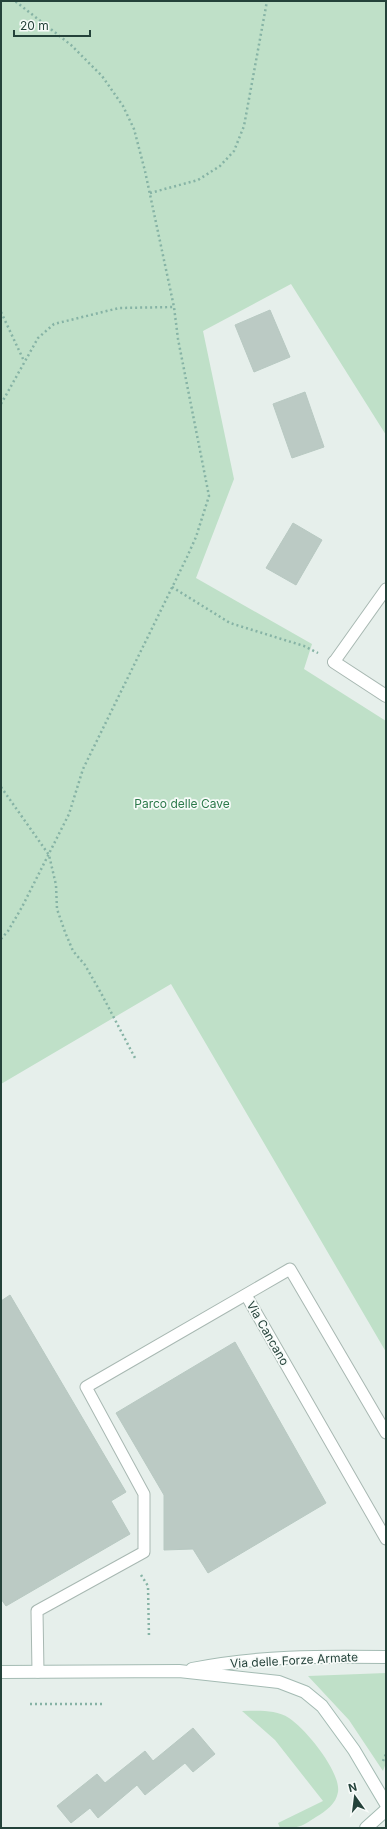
<svg xmlns="http://www.w3.org/2000/svg" width="387" height="1829" viewBox="0 0 387 1829" font-family="Inter,sans-serif">
  <rect width="100%" height="100%" fill="#e6efeb"/>
  <!-- green -->
  <g fill="#bfe0c8">
    <polygon points="1,1 386,1 386,435 291,284 203,331 234,479 196,578 312,644 304,669 386,721 386,1352 171,984 1,1084"/>
    <polygon points="386,1673 386,1763 383,1771 349,1720 308,1676"/>
    <path d="M242,1711C257,1711 275,1709 289,1718C306,1729 341,1772 338,1792C336,1804 326,1811 316,1817C301,1827 299,1828 280,1828L278,1823L323,1801L275,1740Z"/>
  </g>
  <!-- building -->
  <g fill="#bbcac4" stroke="#b8c9c2">
    <polygon points="270,310 290,357 254,372 235,325"/>
    <polygon points="305,392 324,447 292,458 273,404"/>
    <polygon points="293,523 322,540 296,585 266,568"/>
    <polygon points="10,1295 126,1492 111,1501 130,1534 6,1606 1,1599 1,1301"/>
    <polygon points="235,1342 326,1503 208,1573 193,1549 164,1550 164,1495 116,1413"/>
    <polygon points="193,1728 215,1754 193,1772 185,1763 145,1795 137,1785 98,1818 90,1808 71,1823 57,1806 97,1774 105,1783 145,1751 153,1761"/>
  </g>
  <g fill="none" stroke-linecap="round" stroke-linejoin="round">
    <!-- lane casing -->
    <g stroke="#a8b8b2" stroke-width="13">
      <g id="lane">
        <polyline points="334,662 386,589"/>
        <polyline points="246,1295 386,1539"/>
        <polyline points="38,1672 37,1611 144,1552 144,1494 86,1387 290,1269 386,1433"/>
      </g>
    </g>
    <!-- street casing -->
    <g stroke="#a8b8b2" stroke-width="14">
      <polyline id="street" points="334,662 386,696"/>
    </g>
    <!-- secondary casing -->
    <g stroke="#a4bbb3" stroke-width="14">
      <g id="secondary">
        <path d="M192,1669C256,1656 321,1656 386,1657"/>
        <polyline points="1,1672 179,1671 279,1682 305,1692 322,1706 354,1750 386,1804"/>
        <polyline points="366,1828 386,1810"/>
      </g>
    </g>
    <!-- path -->
    <g stroke="#86b3a5" stroke-width="2.5" stroke-dasharray="2 3" stroke-linecap="butt">
      <polyline points="150,193 198,180 220,166 234,151 244,126 267,1"/>
      <polyline points="1,312 24,361"/>
      <polyline points="1,404 38,338 54,324 119,308 174,307"/>
      <polyline points="172,587 230,623 304,646 318,653"/>
      <polyline points="1,787 49,855 56,885 57,909 65,932 73,951 85,965 101,993 135,1058"/>
      <polyline points="1,939 8,931 22,907 69,814 83,769 187,557 196,537 209,496 178,339 174,307 145,171 134,129 123,106 102,76 71,45 15,1"/>
      <polyline points="141,1575 148,1586 149,1638"/>
      <polyline points="30,1704 102,1704"/>
      <polyline points="383,1761 386,1754"/>
    </g>
    <!-- lane -->
    <use href="#lane" stroke="#fff" stroke-width="11"/>
    <!-- street -->
    <use href="#street" stroke="#fff" stroke-width="12"/>
    <!-- secondary -->
    <use href="#secondary" stroke="#fff" stroke-width="12"/>
  </g>
  <g text-anchor="middle" dominant-baseline="central" stroke-width="3.5" stroke-linejoin="round" paint-order="stroke">
    <!-- park labels -->
    <g font-size="12" fill="#2d7a4b" stroke="#f7fbf9">
      <text x="182" y="803">Parco delle Cave</text>
    </g>
    <!-- street labels -->
    <g font-size="12" fill="#24423a" stroke="#f7fbf9">
      <text transform="translate(268 1333) rotate(60)">Via Cancano</text>
      <text transform="translate(294 1660) rotate(-3)">Via delle Forze Armate</text>
    </g>
  </g>
  <!-- border -->
  <rect width="387" height="1829" fill="none" stroke="#24423a" stroke-width="4"/>
  <!-- north arrow -->
  <g transform="translate(355 1797) rotate(346)" stroke="#f7fbf9" stroke-width="3" paint-order="stroke">
  <path d="M0-3L7 15L0 10L-7 15Z" fill="#24423a"/>
  <text y="-6" font-size="11" font-weight="bold" text-anchor="middle" fill="#24423a">N</text>
  </g>
  <!-- scale -->
  <path d="M14 30v6h76v-6" fill="none" stroke="#24423a" stroke-width="2"/>
  <text x="20" y="30" font-size="12" fill="#24423a" stroke="#f7fbf9" stroke-width="3" paint-order="stroke">20 m</text>
</svg>
